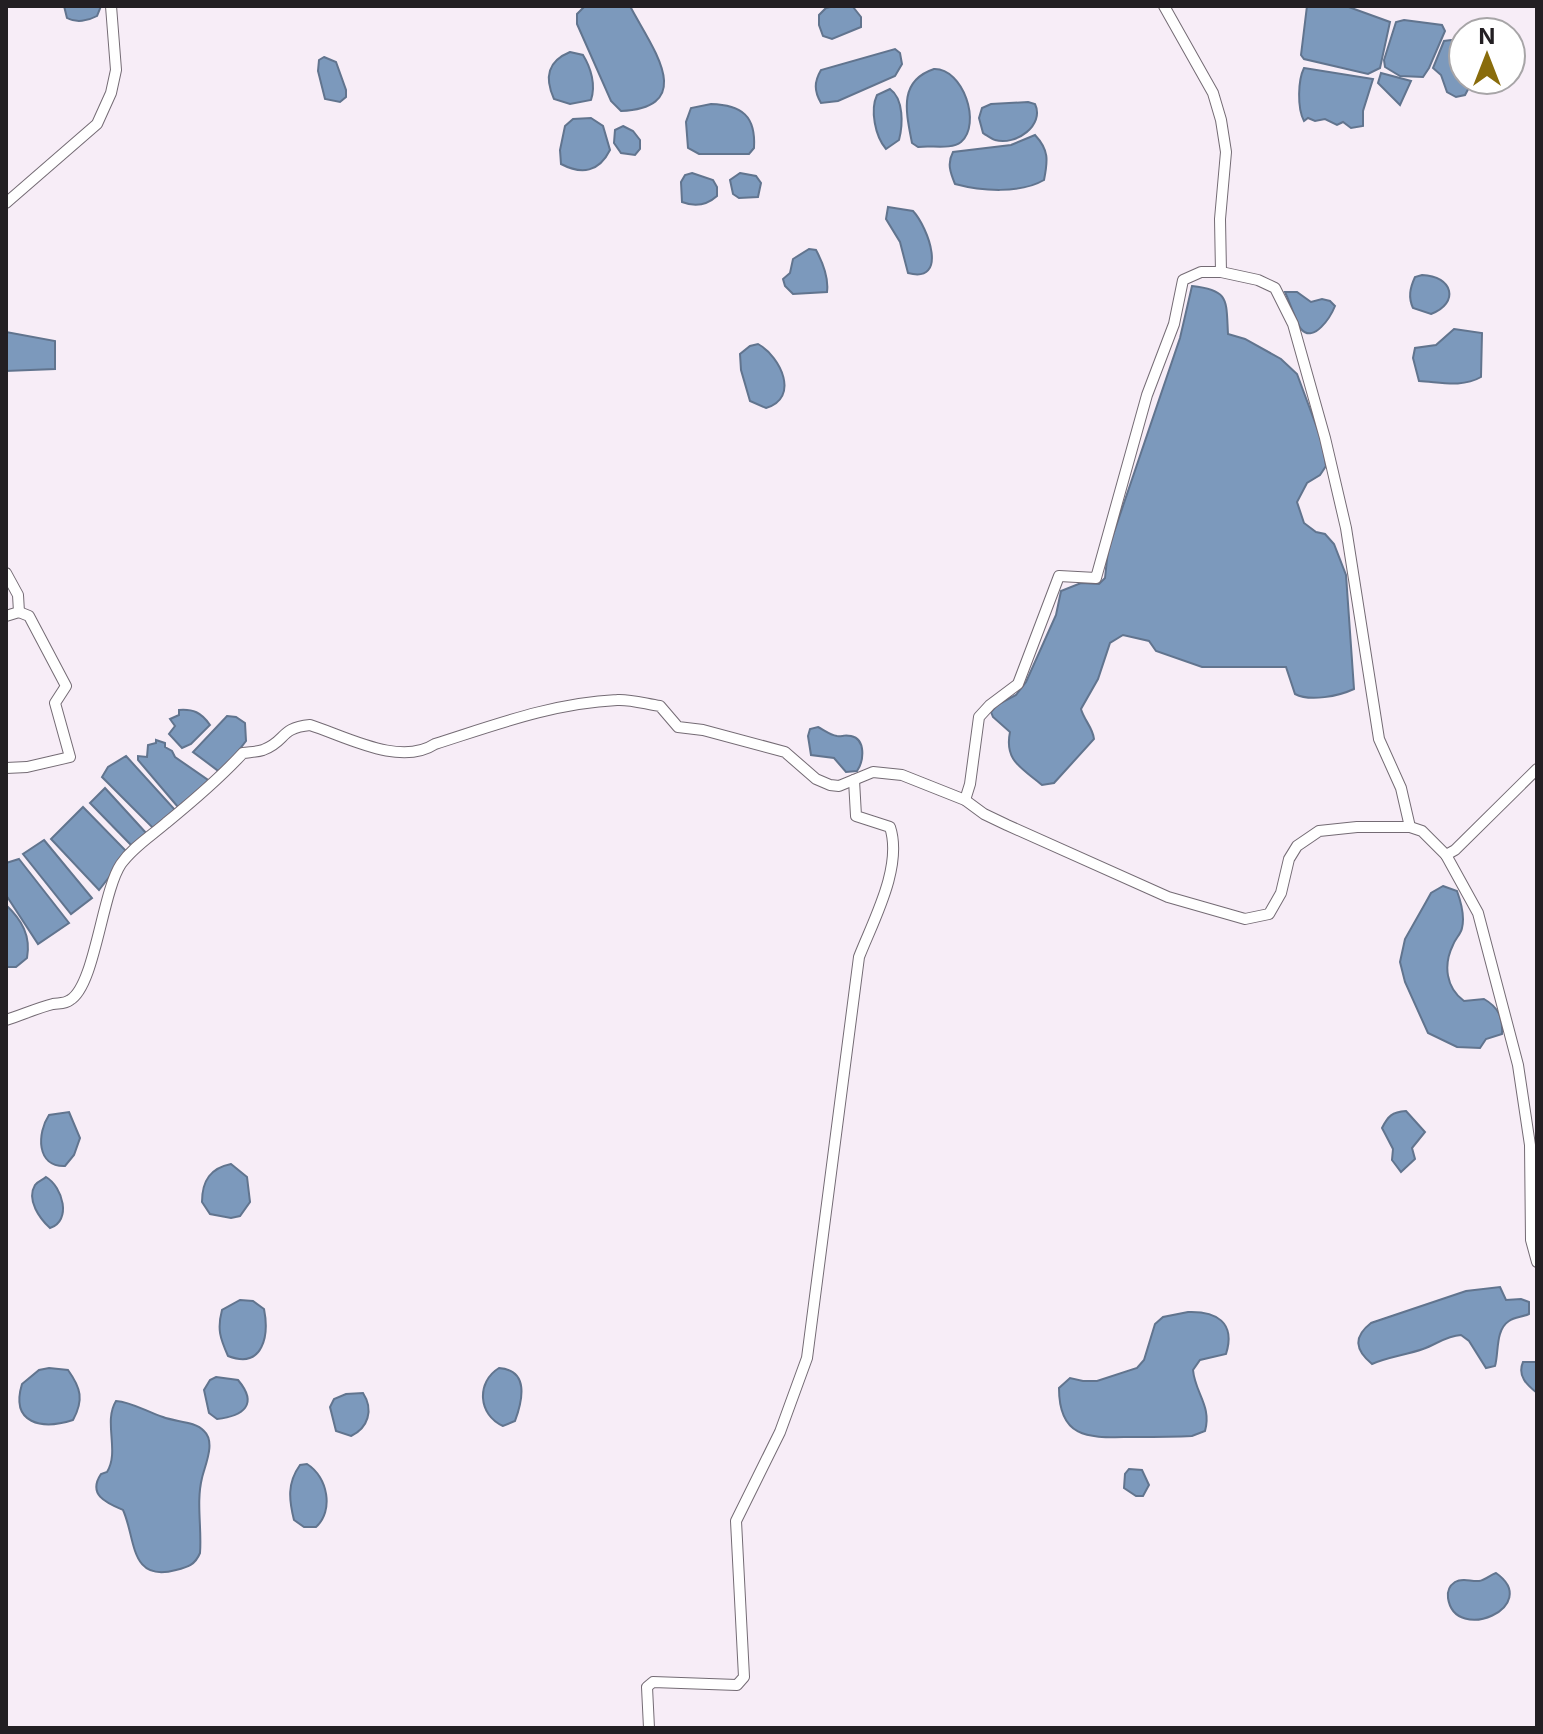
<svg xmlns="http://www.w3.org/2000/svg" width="1543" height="1734" viewBox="0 0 1543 1734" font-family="Inter,sans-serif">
  <rect width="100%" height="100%" fill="#f7edf7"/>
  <!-- water -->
  <g fill="#7c99bc" stroke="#61748e" stroke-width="2">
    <path d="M64,6H101L97,16C88,21 76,23 67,18Z"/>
    <path d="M585,6H630C650,45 700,107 621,111L611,101L577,24V14Z"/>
    <polygon points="835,6 853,7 861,17 861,27 832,39 823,36 819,25 819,15 826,8"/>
    <polygon points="1307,6 1346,6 1390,22 1380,68 1368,74 1304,59 1301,55"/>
    <polygon points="1404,20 1442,25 1445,31 1429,68 1423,77 1400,76 1385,67 1384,60 1396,22"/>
    <polygon points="1451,40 1463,45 1463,80 1473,80 1465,95 1456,97 1447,92 1441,75 1433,68 1444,41"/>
    <path d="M895,49L900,53L902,64L895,76L838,101L821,103C814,91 814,82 821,70Z"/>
    <path d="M570,52L583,55C591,68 596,85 591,100L570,104L554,99C544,77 548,61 570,52Z"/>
    <polygon points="324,57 336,62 346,90 346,97 340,102 325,99 318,71 319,60"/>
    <path d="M1304,68L1373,79L1363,111V126L1351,128L1343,122L1337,125L1325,119L1315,121L1308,118L1304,121C1297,108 1298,80 1304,68Z"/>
    <path d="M934,69C963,68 982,124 961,142C951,150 931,145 918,147L912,143C906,112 898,81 934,69Z"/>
    <polygon points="1381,73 1411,81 1400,105 1378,83"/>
    <path d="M890,89C904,99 903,125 899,140L886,149C875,136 870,110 877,95Z"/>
    <path d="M1028,102L1035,104C1045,125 1016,146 995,140C994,140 984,134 983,133L979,118L982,108L991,104Z"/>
    <path d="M711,104C742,105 756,116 754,148L749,154H699L688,148L686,122L691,108Z"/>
    <path d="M591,118L603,126L610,150C599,172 582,175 561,164L560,150L565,126L573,119Z"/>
    <polygon points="623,126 633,131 640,140 640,149 635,155 621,153 614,143 615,130"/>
    <path d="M1035,135C1049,150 1048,160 1044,180C1020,194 981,191 955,184C950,172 947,163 953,152L1011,145Z"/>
    <path d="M692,173L713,180L717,187V196C707,205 695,207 682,202L681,182L685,175Z"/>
    <polygon points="740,173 756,176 761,183 758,197 739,198 733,194 730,180"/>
    <path d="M888,207L913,211C928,227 949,284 908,273L900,242L886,219Z"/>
    <path d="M809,249L816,250C823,263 829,277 827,292L793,294L785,286L783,279L790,273L793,259Z"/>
    <path d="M1422,275C1453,276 1460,303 1431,314L1413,308C1408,297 1410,288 1415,277Z"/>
    <path d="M1192,286C1230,290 1226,300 1228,334L1245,339L1281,359L1297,374L1323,444L1326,466L1320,475L1307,483L1297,502L1304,523L1316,532L1325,534L1334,544L1346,575L1354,689C1339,696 1310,702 1295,694L1286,667H1202L1156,651L1149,641L1123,635L1110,643L1098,679L1081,709C1084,720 1093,728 1094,739L1054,783L1042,785C1022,768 1004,761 1010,732L993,717L991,712L997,705L1016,695L1026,682L1056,615L1061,591L1081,583L1099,584L1105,578L1108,550L1180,338Z"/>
    <path d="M1285,292H1297L1311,302L1322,299L1330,301L1335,306C1331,316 1314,344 1301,329C1298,326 1288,298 1285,292Z"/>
    <path d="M1454,329L1482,333L1481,377C1462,388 1440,382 1419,381L1413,358L1415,348L1436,345Z"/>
    <polygon points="6,332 55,341 55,369 6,371"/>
    <path d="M758,344C781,357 800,398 766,408L750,401L741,370L740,354L750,346Z"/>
    <path d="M179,710C193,709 201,712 210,725L191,744L182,748L169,734L175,726L170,719L179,715Z"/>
    <polygon points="227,716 236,717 245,723 246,741 221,773 193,752"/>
    <path d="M818,727C824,730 830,735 837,736C847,737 842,734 851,736C866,739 864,761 857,771L846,772L834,758L811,755L808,736L810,729Z"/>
    <polygon points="156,740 165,743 165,747 172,751 175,757 208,780 209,783 178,807 138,760 138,756 147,757 148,745 156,743"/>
    <polygon points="126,756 176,811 153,828 102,777 108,767"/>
    <polygon points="105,788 147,834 133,847 90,803"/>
    <polygon points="83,807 128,853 99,890 51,839"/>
    <polygon points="44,840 92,898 71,914 23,854"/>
    <polygon points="19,859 69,923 38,944 6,895 6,863"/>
    <path d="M1443,886L1457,891C1461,902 1465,916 1462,928C1461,934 1455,939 1453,945C1443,965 1446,988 1464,1001L1484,999C1498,1007 1503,1017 1502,1034L1486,1039L1480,1048L1457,1047L1428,1033L1405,982L1400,962L1405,939L1426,902L1431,893Z"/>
    <path d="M6,905C22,920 31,936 27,958L16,967H6Z"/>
    <path d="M1406,1111L1425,1132L1412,1148L1415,1159L1401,1172L1392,1160L1393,1149L1382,1128C1388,1116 1392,1112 1406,1111Z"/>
    <path d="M69,1112L80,1138L74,1155L65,1166C36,1167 37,1133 49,1115Z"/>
    <path d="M231,1164L247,1177L250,1202L240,1216L231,1218L210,1214L202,1202C202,1180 211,1168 231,1164Z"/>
    <path d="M46,1177C63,1187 72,1221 50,1228C40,1219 26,1200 35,1185C38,1181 43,1180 46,1177Z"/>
    <path d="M1500,1287L1506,1300L1521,1299L1529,1302V1314C1523,1317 1514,1317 1509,1321C1495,1330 1499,1353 1495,1366L1486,1368L1469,1341L1461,1335C1446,1336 1437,1344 1423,1349C1406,1355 1388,1357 1372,1364C1355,1350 1353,1337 1371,1323L1466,1291Z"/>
    <path d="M240,1300L253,1301L264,1309C269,1334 264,1370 228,1356C220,1338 217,1329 222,1310Z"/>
    <path d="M1188,1312C1216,1311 1236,1322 1226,1354L1200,1360L1193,1370C1195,1393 1212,1406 1205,1431L1192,1436C1173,1437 1154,1437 1135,1437C1094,1437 1059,1443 1059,1388L1070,1378L1083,1381H1097L1137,1368L1144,1360L1155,1324L1163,1317Z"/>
    <path d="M1523,1362H1537V1393C1527,1385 1517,1376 1523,1362Z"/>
    <path d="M49,1368L68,1370C81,1388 84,1400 73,1420C42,1430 10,1424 22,1384L39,1370Z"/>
    <path d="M499,1368C529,1370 523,1399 515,1421L503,1426C478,1415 476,1382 499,1368Z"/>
    <path d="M216,1377L238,1380C259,1405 243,1416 217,1419L209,1413L204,1390L210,1380Z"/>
    <path d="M363,1393C374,1410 368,1428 351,1436L336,1431L330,1407L334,1399L346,1394Z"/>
    <path d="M116,1401C132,1402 147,1412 163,1417C175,1422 195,1421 204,1431C216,1442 205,1465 202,1478C196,1502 202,1529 200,1553C195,1565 188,1567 176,1570C129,1583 136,1538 123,1510C107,1503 87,1495 101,1474L107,1472C120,1451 103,1422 116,1401Z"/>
    <path d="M307,1464C328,1477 334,1511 316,1527H304L294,1520C289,1500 287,1483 300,1465Z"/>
    <polygon points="1129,1469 1142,1470 1149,1485 1143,1496 1136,1496 1124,1488 1125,1474"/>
    <path d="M1496,1573C1543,1606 1455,1645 1448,1598C1447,1591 1449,1586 1455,1582C1463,1577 1471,1582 1479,1581C1485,1580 1490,1575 1496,1573Z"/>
  </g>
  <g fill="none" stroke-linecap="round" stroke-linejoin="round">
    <!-- minor casing -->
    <g stroke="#746b74" stroke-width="12">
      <g id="minor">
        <polyline points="1164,6 1213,93 1221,120 1226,152 1220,219 1221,272"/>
        <polyline points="6,203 97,124 111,93 116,70 111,6"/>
        <polyline points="6,573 18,595 19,612 6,616"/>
        <polyline points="6,768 27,767 70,757 55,703 66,686 29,616 19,612"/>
        <polyline points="965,800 970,784 979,717 990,705 1018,684 1059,576 1096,578 1147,395 1174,324 1183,280 1201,272 1221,272 1258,280 1275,288 1293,324 1325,438 1346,528 1379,739 1401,788 1410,827"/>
        <polyline points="1446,855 1478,913 1518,1065 1530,1145 1531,1240 1537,1262"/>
        <path d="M6,1020C22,1015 37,1008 53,1004C59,1003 65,1004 70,1000C95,986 102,892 121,864C133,847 151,836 166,823C193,801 219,779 243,753C249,752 257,752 263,750C287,741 279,728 310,725C345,736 400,767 435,744C495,725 553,703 617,700C630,699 646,704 660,706L678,727L703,730L785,752L816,779L830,785L839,786L873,772L902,775L965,800L984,814L1007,825L1168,897L1245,919L1269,914L1281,893L1289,859L1297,846L1319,831L1357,827H1410L1422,831L1446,855L1455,850L1537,769"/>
        <path d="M649,1728L647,1687L653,1682L737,1685L744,1677L736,1521L780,1432L807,1358L859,957C873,921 903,867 890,827L856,816L854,780"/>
      </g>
    </g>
    <!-- minor -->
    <use href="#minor" stroke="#fff" stroke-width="10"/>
  </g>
  <!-- border -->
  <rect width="1543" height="1734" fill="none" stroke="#231f23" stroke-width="16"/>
  <!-- north arrow -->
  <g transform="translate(1487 56)"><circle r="38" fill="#ffffff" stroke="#a7a5a7" stroke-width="2"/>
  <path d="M0-6L14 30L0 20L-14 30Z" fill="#896c0c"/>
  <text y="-12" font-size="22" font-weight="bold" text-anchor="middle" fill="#231f23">N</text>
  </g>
</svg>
